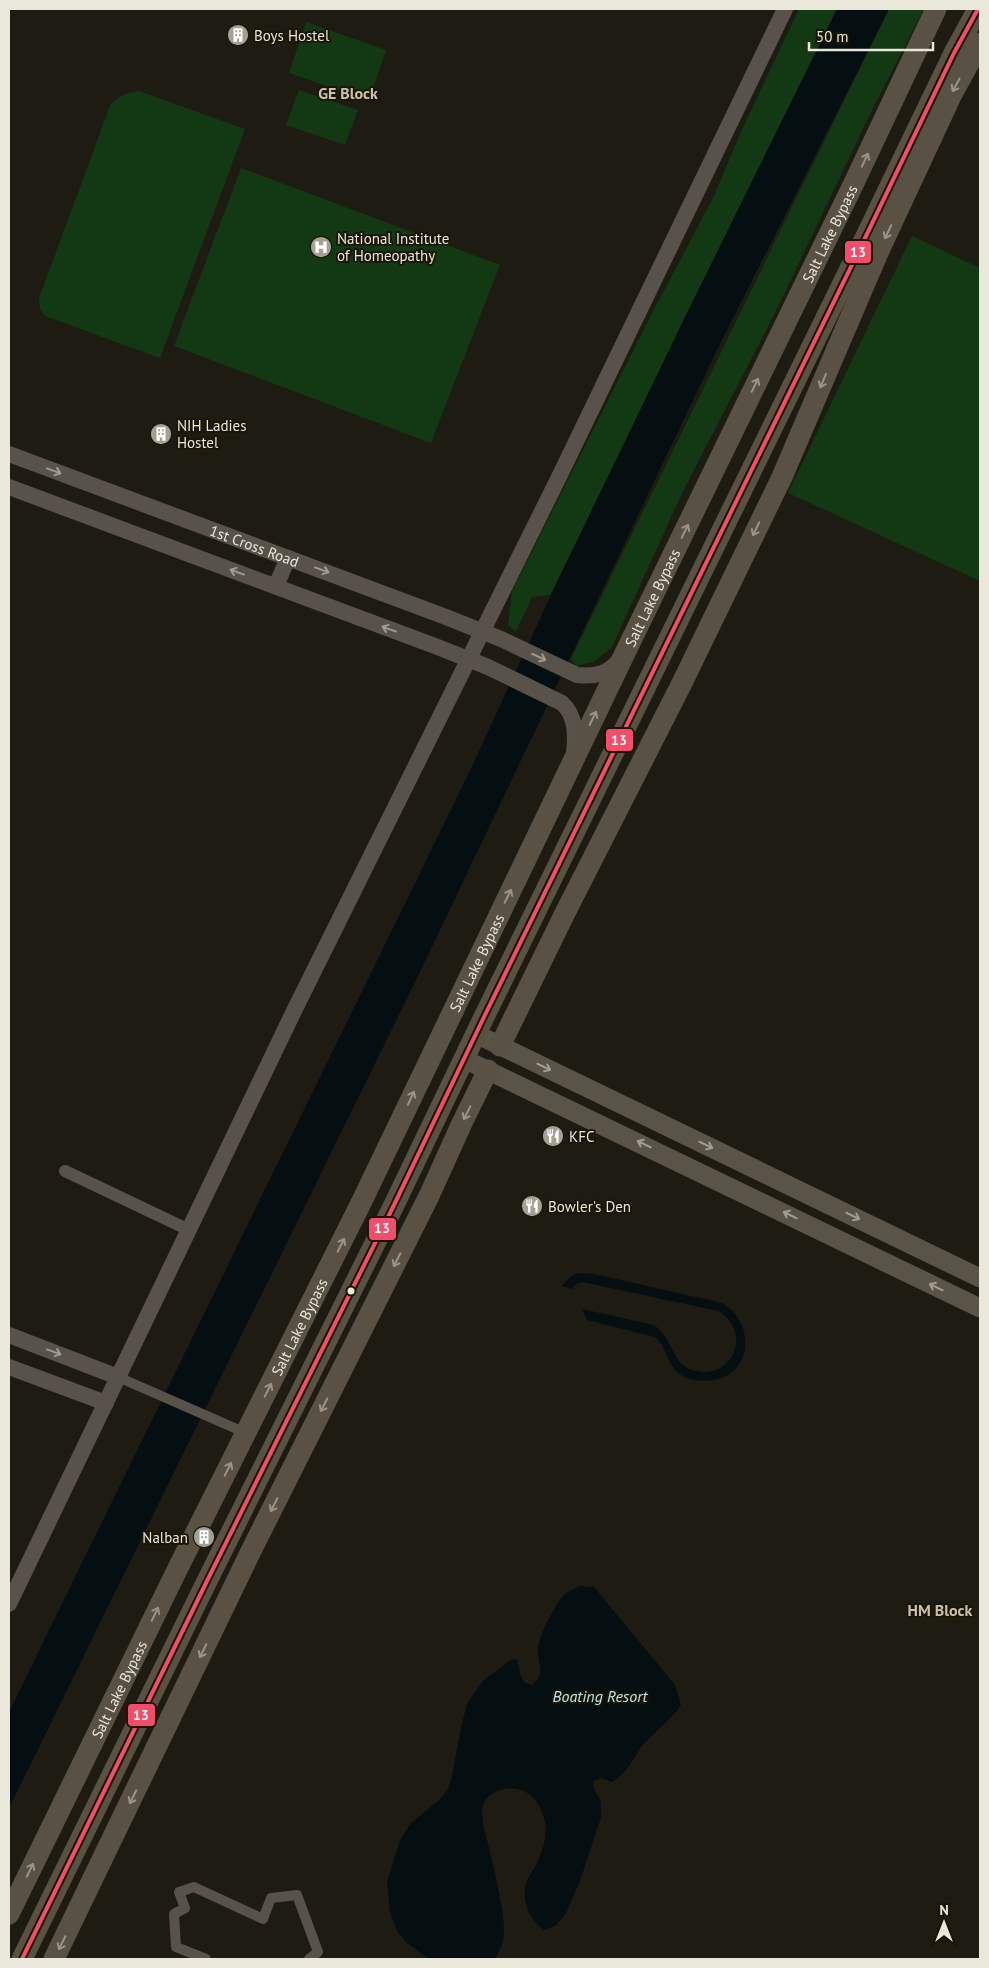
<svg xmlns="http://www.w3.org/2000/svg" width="989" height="1968" viewBox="0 0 989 1968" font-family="'PT Sans',sans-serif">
  <rect width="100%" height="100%" fill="#1e1b12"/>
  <!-- green -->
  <g fill="#123913">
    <polygon points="799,9 837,9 557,581 550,595 532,597 516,632 508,625 512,591 648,321 713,198 745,123"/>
    <polygon points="889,9 924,9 874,106 776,311 683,491 612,647 594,662 576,666 571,659"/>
    <polygon points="306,22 386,50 369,101 289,73"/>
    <polygon points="299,90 358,110 345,145 286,125"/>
    <path d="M139,91L245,129L160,358L45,316L40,309L39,298L110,106C118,95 126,93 139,91Z"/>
    <polygon points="241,168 500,265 431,443 174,346"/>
    <polygon points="912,236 980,268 980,581 788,493"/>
  </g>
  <!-- water -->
  <g fill="#050e11">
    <polygon points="837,9 889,9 715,354 418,976 9,1808 9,1712 468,775 550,597 684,319"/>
    <path d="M578,1273L594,1274L722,1303C744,1315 753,1346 738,1366C725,1383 697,1385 681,1375C667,1366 667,1346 655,1337L587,1320L582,1309L653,1325C673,1335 670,1363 692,1370C732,1383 754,1332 718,1311L583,1282L577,1283L572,1289L561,1286L571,1276Z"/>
    <path d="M579,1586L594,1587L599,1593L675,1685L681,1705C671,1721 654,1731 642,1746C631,1761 629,1772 612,1782L601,1778L593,1781L594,1789L601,1802V1817L580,1881L565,1915L555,1926L544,1930C530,1921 521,1900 526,1883C528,1878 532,1872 535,1867C544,1848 550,1832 542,1812C539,1805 536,1799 529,1794C514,1782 482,1790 482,1811C482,1824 486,1836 489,1848C494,1869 508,1923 503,1942C501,1948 497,1954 495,1959H430L426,1957L407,1943L397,1931L390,1912L387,1882L400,1840L411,1823L439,1800L448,1789L452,1776L462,1723L468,1702L483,1681L512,1659L517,1660L521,1676L525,1683L532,1685C547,1674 537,1664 538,1649C538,1636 556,1603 565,1594C569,1591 575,1589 579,1586Z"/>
  </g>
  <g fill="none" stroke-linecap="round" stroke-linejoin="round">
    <!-- pedestrian -->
    <g stroke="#58524a" stroke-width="10">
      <polyline points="118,1377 246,1433"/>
      <polyline points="206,1959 176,1947 174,1914 185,1908 179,1892 194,1887 263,1919 271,1898 297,1895 318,1952 309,1959"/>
    </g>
    <!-- minor -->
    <polyline stroke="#58524a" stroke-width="12" points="65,1171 189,1230"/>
    <!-- tertiary -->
    <g stroke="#58524a" stroke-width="16">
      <path id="s1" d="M9,454L446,617L501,639L577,675C595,677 609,674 620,659"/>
      <path d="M9,487L435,646L488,667L562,703C576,716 576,735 574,753"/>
      <polyline points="276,586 288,558"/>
      <polyline points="9,1335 118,1377"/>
      <polyline points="9,1367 106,1403"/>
      <polyline points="9,1604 293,1013 559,477 785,9"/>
    </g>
    <!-- secondary -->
    <g stroke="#595348" stroke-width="19">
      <polyline points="476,1034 980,1278"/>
      <polyline points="464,1059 980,1308"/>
    </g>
    <!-- primary -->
    <g stroke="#585144" stroke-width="21">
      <polyline points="500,1046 565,913 682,683 782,477 877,255 951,96 980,43"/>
      <path id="s2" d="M9,1914L178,1568L361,1203L625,653L853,185L936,9"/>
      <polyline points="22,1959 207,1581 394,1205 484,1017 867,234 954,53 978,9"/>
      <polyline points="54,1959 250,1553 429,1196 462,1123 488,1070"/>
    </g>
    <!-- bus-1 casing -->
    <g stroke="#1b1504" stroke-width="8">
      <polyline id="bus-1" points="22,1959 207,1581 394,1205 484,1017 867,234 954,53 978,9"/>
    </g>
    <!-- bus-1 -->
    <use href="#bus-1" stroke="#f44d6c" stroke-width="4"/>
  </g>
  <!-- one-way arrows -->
  <defs><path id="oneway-shaft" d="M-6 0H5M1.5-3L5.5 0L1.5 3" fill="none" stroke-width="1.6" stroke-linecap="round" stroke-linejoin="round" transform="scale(1.25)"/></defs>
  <g stroke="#9a9488">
    <use href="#oneway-shaft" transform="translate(956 85) rotate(119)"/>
    <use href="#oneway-shaft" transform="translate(865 160) rotate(-65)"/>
    <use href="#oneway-shaft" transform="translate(888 232) rotate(115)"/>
    <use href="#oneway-shaft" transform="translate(823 381) rotate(113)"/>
    <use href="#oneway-shaft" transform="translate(755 385) rotate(-64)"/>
    <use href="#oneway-shaft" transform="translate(756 529) rotate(116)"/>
    <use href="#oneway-shaft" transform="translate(685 531) rotate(-64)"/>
    <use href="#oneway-shaft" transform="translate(593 718) rotate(-64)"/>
    <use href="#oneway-shaft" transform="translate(508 896) rotate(-64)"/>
    <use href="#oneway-shaft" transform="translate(411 1098) rotate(-65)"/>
    <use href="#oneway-shaft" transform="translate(467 1113) rotate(117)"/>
    <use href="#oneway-shaft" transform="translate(341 1245) rotate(-63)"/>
    <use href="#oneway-shaft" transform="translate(397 1260) rotate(117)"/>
    <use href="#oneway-shaft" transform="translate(268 1390) rotate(-63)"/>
    <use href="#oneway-shaft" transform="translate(324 1405) rotate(117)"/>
    <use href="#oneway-shaft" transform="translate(228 1469) rotate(-63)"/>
    <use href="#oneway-shaft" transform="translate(274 1505) rotate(117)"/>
    <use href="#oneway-shaft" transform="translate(155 1614) rotate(-64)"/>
    <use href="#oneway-shaft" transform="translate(203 1651) rotate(116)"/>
    <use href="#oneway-shaft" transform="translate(133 1797) rotate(116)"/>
    <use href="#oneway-shaft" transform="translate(30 1870) rotate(-64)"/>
    <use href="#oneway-shaft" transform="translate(62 1943) rotate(116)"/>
  </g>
  <g stroke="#a19c92">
    <use href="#oneway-shaft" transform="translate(54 471) rotate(20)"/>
    <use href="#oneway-shaft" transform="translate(322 570) rotate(20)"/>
    <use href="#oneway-shaft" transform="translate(237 572) rotate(-160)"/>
    <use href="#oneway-shaft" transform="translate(389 629) rotate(-160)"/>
    <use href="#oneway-shaft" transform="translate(539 657) rotate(25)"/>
    <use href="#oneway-shaft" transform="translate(54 1352) rotate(20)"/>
  </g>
  <g stroke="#a29d92">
    <use href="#oneway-shaft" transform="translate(544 1067) rotate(26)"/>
    <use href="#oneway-shaft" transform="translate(644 1144) rotate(-154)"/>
    <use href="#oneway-shaft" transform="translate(706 1145) rotate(26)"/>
    <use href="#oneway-shaft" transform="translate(790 1215) rotate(-154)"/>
    <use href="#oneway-shaft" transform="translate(853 1216) rotate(26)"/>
    <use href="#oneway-shaft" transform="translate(936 1287) rotate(-154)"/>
  </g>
  <!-- icons -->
  <defs>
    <g id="building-disc" transform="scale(1.125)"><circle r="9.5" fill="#a3a095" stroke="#1b1504"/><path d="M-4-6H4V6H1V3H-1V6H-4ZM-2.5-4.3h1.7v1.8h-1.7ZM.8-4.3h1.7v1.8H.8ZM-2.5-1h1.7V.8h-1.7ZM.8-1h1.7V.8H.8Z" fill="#fff"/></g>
    <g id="hospital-disc" transform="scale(1.125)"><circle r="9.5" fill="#a3a095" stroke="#1b1504"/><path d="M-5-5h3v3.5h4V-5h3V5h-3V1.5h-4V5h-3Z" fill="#fff"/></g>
    <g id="restaurant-disc" transform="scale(1.125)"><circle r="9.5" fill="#a3a095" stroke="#1b1504"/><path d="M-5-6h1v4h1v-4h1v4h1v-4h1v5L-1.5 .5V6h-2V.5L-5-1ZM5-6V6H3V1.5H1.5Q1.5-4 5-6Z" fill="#fff"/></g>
  </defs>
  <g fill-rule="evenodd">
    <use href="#building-disc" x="238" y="35"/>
    <use href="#hospital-disc" x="321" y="247"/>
    <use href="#building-disc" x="161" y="434"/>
    <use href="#restaurant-disc" x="553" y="1136"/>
    <use href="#restaurant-disc" x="532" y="1206"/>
    <use href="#building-disc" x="204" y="1537"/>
  </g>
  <!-- markers -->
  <circle fill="#eae7db" stroke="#1b1504" stroke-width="2" cx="351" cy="1291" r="4.5"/>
  <g text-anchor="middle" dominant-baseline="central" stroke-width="4" stroke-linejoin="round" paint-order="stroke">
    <!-- poi labels -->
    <g font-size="15" fill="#eae7db" stroke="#1b1504" text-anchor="start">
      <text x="254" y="35">Boys Hostel</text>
      <text x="337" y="238">National Institute<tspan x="337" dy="17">of Homeopathy</tspan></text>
      <text x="177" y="425">NIH Ladies<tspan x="177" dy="17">Hostel</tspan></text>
      <text x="569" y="1136">KFC</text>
      <text x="548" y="1206">Bowler's Den</text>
      <text x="188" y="1537" text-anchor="end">Nalban</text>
    </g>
    <!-- street labels -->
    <g font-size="15" fill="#eae7db" stroke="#1b1504">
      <text stroke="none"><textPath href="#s2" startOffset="1870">Salt Lake Bypass</textPath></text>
      <text stroke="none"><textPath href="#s1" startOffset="262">1st Cross Road</textPath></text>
      <text stroke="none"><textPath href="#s2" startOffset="1465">Salt Lake Bypass</textPath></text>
      <text stroke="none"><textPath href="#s2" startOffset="1060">Salt Lake Bypass</textPath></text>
      <text stroke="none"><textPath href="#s2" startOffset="655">Salt Lake Bypass</textPath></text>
      <text stroke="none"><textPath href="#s2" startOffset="250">Salt Lake Bypass</textPath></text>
    </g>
    <!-- neighbourhood labels -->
    <g font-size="16" font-weight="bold" fill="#c9c1ab" stroke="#1b1504">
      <text x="348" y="93">GE Block</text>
      <text x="940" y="1610">HM Block</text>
    </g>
    <!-- water labels -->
    <g font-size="16" font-style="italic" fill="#bae6f7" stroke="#1b1504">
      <text x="600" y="1696">Boating Resort</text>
    </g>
  </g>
  <g stroke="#1b1504" stroke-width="2">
    <rect x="844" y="240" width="28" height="24" rx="5" fill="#f44d6c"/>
    <rect x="605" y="728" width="29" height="24" rx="5" fill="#f44d6c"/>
    <rect x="368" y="1217" width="29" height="24" rx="5" fill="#f44d6c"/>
    <rect x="127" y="1703" width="29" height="24" rx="5" fill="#f44d6c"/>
  </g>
  <g font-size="14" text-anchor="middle" font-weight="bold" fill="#fff">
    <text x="858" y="257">13</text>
    <text x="619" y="745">13</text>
    <text x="382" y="1233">13</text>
    <text x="141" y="1720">13</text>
  </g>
  <!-- border -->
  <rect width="989" height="1968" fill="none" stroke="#eae7db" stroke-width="20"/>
  <!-- north arrow -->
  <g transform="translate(944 1923)" stroke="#1b1504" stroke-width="4" paint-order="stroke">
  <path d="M0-4L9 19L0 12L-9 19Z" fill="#eae7db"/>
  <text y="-8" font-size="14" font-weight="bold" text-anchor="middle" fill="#eae7db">N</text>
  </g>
  <!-- scale -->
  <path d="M809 42v8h124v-8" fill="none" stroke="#eae7db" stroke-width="2.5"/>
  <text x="816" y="42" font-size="15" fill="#eae7db" stroke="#1b1504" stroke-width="4" paint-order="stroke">50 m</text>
</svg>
